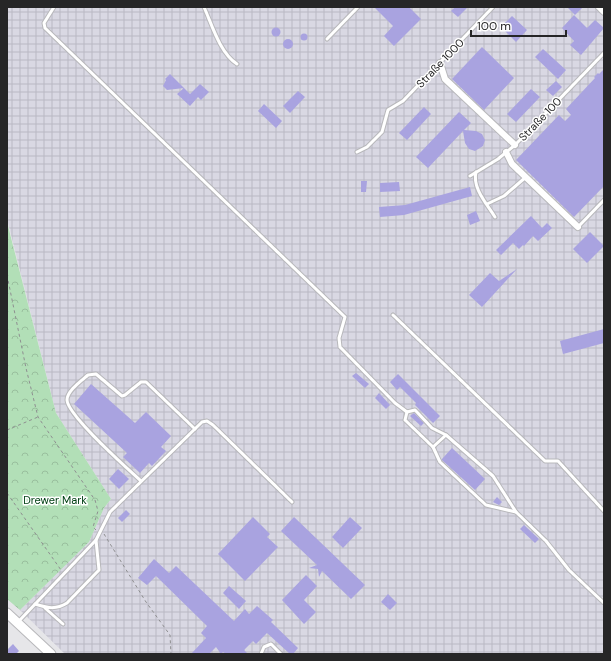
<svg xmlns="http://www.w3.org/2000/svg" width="611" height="661" viewBox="0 0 611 661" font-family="'DM Sans',sans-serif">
  <defs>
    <pattern id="industrial-grid" width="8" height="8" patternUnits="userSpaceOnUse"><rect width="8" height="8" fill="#d9d8e3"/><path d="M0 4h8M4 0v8" fill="none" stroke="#bab9c3"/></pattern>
    <pattern id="forest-crowns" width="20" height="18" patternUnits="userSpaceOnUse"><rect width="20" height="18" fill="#b2dfb7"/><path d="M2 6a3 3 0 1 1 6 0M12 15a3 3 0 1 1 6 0" fill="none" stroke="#99bf9d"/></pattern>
  </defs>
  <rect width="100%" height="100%" fill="#e6e6e9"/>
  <!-- industrial -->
  <polygon fill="url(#industrial-grid)" points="7,7 604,7 604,654 65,654 20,610 89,542 104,508 111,499 56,413 7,219"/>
  <!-- forest -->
  <polygon fill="url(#forest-crowns)" points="7,222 56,413 111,499 104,508 89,542 20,610 7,599"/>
  <!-- building -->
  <g fill="#a9a3e0">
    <polygon points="374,7 409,7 421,19 394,46 384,36 393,26"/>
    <polygon points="455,7 468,7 458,17 451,11"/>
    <polygon points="567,7 583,7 575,15"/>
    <polygon points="574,15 587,28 595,20 604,28 581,55 570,45 574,41 562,28"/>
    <polygon points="512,16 527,30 516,42 501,27"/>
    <circle cx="276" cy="32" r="4.5"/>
    <circle cx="304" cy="37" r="3.5"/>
    <circle cx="288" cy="44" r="5"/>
    <polygon points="482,47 514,78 484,110 452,79"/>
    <polygon points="543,49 566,70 558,79 535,57"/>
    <polygon points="604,69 604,186 574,217 516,160 559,115 565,121 571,115 566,109 595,78 594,77 598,73 599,74"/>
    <polygon points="170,74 190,94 200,84 209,92 201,100 198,97 190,106 177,94 184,88 167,90 163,86 166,80 165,79"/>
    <polygon points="556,81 562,87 553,96 546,90"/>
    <polygon points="531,89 540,97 516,122 507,114"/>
    <polygon points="298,91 305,97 290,113 283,106"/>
    <polygon points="264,104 282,121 276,128 258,111"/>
    <polygon points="424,107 431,114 407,140 399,133"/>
    <polygon points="459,112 471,123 464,130 476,131 482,134 485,140 483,146 475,151 469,149 465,143 463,131 428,168 416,157"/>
    <polygon points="361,181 367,181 366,192 361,192"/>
    <polygon points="399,182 400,191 380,192 380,183"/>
    <polygon points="470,187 472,196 404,215 380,217 379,207 405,205"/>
    <polygon points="476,211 480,221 470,225 467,215"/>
    <polygon points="531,216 542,228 547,223 552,228 538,241 533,236 524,246 523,245 519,249 513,243 501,255 496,250"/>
    <polygon points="590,232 604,246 587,263 573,249"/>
    <polygon points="517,269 482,307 469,295 490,273 499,281"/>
    <polygon points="604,329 604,343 563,354 560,341"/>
    <polygon points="356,373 369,384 365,388 352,376"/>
    <polygon points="398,374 440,416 433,423 415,405 416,403 400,387 397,390 390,382"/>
    <polygon points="91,384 135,423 146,412 171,436 161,447 166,451 152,466 149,463 140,473 123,457 127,453 74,404"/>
    <polygon points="379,393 390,405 386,409 375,398"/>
    <polygon points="414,413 424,423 421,426 410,416"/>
    <polygon points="452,448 485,479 475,490 442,460 442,459"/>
    <polygon points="118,469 129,479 119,489 109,479"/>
    <polygon points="497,497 502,502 499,505 493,502"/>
    <polygon points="126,510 130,514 122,522 118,518"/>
    <polygon points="253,517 270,534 267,537 278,547 245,581 218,554"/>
    <polygon points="294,517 365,585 351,599 322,571 319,577 318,569 309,568 317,565 281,531"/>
    <polygon points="350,517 362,528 343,548 332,537"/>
    <polygon points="524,525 539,539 535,543 520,529"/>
    <polygon points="154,559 169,573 176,566 234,621 245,609 249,614 257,606 273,620 271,622 298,648 293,654 290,654 267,633 256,644 253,641 244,650 248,654 226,654 223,652 221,654 216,647 209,654 191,654 206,638 201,633 207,626 156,576 147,585 138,578"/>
    <polygon points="306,575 317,586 304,600 316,612 304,624 282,600"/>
    <polygon points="229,586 246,601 239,609 223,593"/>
    <polygon points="388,594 397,603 390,610 381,602"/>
    <polygon points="13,644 19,651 16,654 7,654 7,650"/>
  </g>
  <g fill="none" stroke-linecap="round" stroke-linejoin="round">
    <!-- service casing -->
    <g stroke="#b8b8bb" stroke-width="5">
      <g id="service">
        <polyline points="54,7 44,23 45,28 345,317 339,338 340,347 395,403 407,412"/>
        <path d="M204,7C212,25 220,53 237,64"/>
        <polyline points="327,39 358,7"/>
        <polyline points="357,152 367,147 382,132 388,110 403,101 493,7"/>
        <path d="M476,172C472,188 487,204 495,217"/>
        <polyline points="470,176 498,159 515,145 604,53"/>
        <polyline points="487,204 504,196 526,177"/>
        <polyline points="578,227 604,200"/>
        <polyline points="393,315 545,461 558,461 604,511"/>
        <polyline points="407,412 415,410 432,428 446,435 493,476 516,512 546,541 569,570 604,603"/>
        <polyline points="407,412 405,420 433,447 440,462 486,505 516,512"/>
        <polyline points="433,447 446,435"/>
        <path d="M141,481C127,468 68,416 67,400C67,391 81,381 88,375L96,374L122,396L125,395L141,382H146L195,429"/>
        <path d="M35,604C47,608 56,610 67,603L99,570L96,540"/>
        <polyline points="45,608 63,624"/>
        <polyline points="19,621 96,540 110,512 202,422 207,421 213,425 292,502"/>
        <polyline points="261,654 264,647 271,644 281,654"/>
      </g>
    </g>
    <!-- minor casing -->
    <g stroke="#b8b8bb" stroke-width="8">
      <g id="minor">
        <polyline points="599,7 604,12"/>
        <polyline points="440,63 445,79 515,145"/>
        <polyline points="506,152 512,164 578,227"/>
      </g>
    </g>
    <!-- secondary casing -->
    <g stroke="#b8b8bb" stroke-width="11">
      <polyline id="secondary" points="7,613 51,654"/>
    </g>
    <!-- path -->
    <g stroke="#8e8e90" stroke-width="1" stroke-dasharray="3 3" stroke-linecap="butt">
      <polyline points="7,275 26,368 38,417 95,500 98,511 93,527 96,530"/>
      <polyline points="7,430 38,417"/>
      <polyline points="7,493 61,570"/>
      <polyline points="104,534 146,602 170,635 171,654"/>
    </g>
    <!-- service -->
    <use href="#service" stroke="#fff" stroke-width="3"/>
    <!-- minor -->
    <use href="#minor" stroke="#fff" stroke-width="6"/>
    <!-- secondary -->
    <use href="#secondary" stroke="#fff" stroke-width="9"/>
  </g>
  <g text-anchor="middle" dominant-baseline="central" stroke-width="3" stroke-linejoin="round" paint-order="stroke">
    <!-- street labels -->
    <g font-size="11" fill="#262627" stroke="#fff">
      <text transform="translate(440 63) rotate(-46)">Straße 1000</text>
      <text transform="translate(540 119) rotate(-46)">Straße 100</text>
    </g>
    <!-- park labels -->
    <g font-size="11" fill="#034216" stroke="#fff">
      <text x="55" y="500">Drewer Mark</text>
    </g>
  </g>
  <!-- border -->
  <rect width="611" height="661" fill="none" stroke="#262627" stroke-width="16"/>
  <!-- scale -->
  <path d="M471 30v6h95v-6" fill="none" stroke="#262627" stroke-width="2"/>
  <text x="477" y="30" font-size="12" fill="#262627" stroke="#ffffff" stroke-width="3" paint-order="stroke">100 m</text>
</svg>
